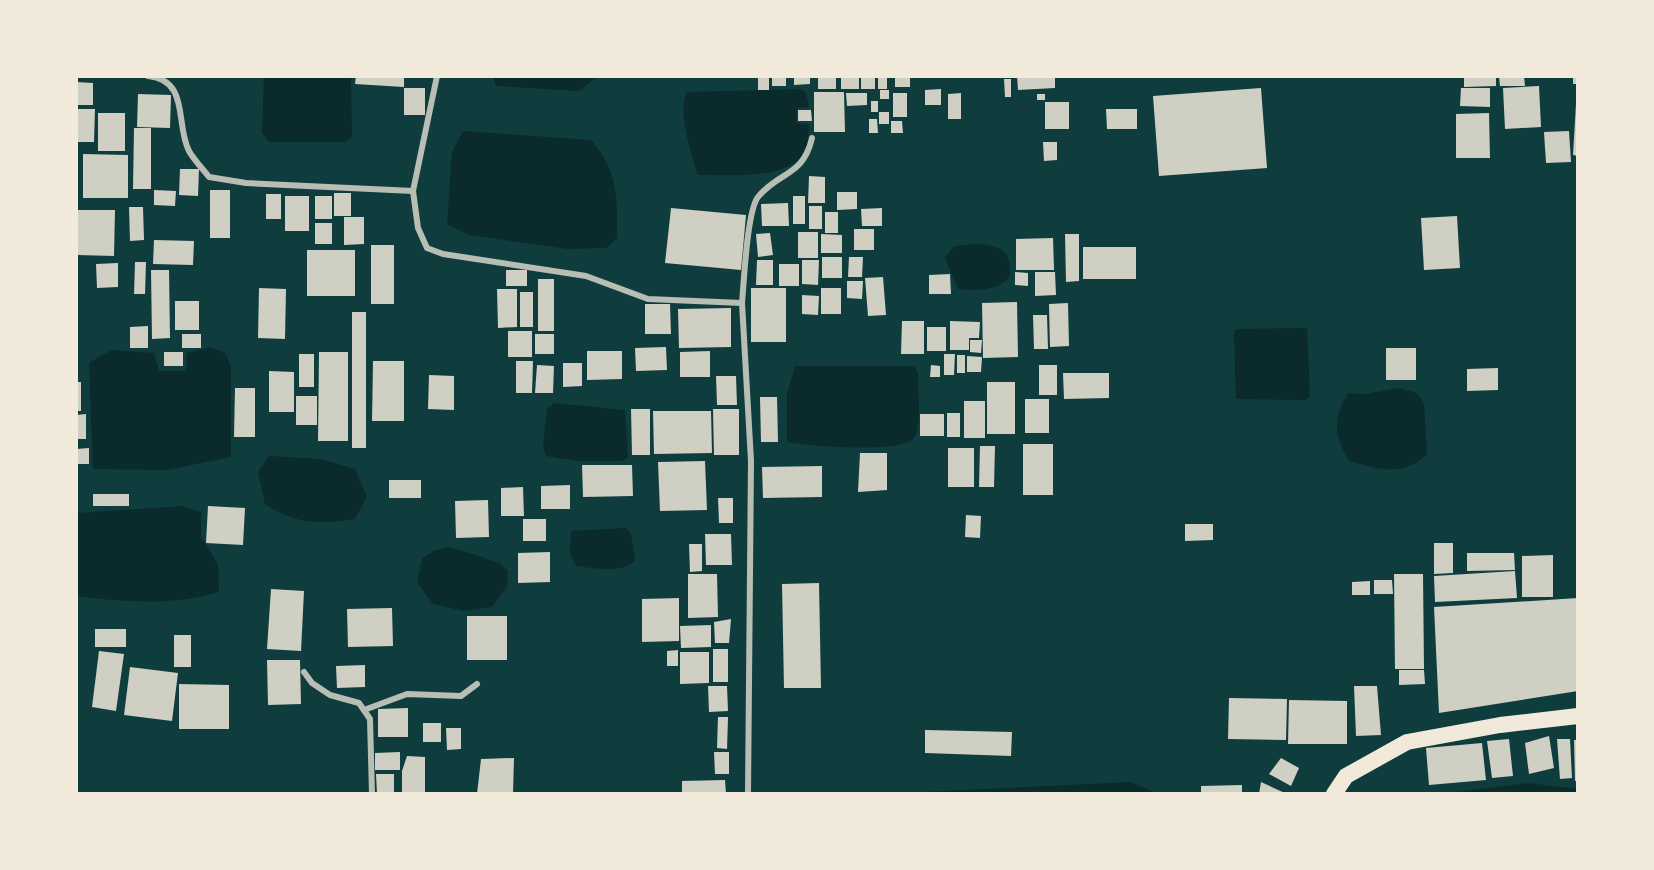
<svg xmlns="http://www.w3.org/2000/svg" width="1654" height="870" viewBox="0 0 1654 870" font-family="Roboto,sans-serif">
  <rect width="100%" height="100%" fill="#0f3d3e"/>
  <!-- water -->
  <g fill="#0a2a2b">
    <polygon points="264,77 351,77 352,136 346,142 269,142 262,133"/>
    <polygon points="493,77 493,76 597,77 579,91 496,86"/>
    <path d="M801,89L806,93L809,107L797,108L796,123L809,124C808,130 809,137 808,143C798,183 730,174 698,175C691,154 677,111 687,92Z"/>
    <path d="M463,131L591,140C619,172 617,199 617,238L606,248L567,249L469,235L447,224L452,152Z"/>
    <path d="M977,244C1001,246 1013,250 1009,278C995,292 978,290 958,289L945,258L954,246Z"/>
    <polygon points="1307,328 1310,396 1306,400 1236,399 1234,333 1236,329"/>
    <polygon points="211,347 225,353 231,366 231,457 167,470 93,469 89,363 111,350 154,353 159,371 186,371 187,353"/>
    <path d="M795,366H915L918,374C918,388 922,428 914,438C900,454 808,446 787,442V394Z"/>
    <path d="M1398,388L1417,393L1424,403L1427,454C1402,478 1379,469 1349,461C1334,433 1332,421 1348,393L1365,394Z"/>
    <polygon points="555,403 625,410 628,457 622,461 577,461 546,456 543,445 547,408"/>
    <path d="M269,456L321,459L355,469L367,497L355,519C320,525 295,524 265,504L258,472Z"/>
    <path d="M183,506L201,512V537L218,564L219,592C173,606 124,602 77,596V513Z"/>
    <path d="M625,528L631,533L635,561C619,574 596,568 576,566L570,553L571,531Z"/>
    <polygon points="450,547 500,563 508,571 507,587 492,607 464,611 433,604 417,582 422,559 433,551"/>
    <polygon points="1131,782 1156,793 901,793"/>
    <polygon points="1528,783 1577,789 1577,793 1448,793"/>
  </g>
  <!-- building -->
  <g fill="#cfcfc3">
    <polygon points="356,76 404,76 404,87 355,84"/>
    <rect x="758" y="76" width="11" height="14"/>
    <rect x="772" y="76" width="14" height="10"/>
    <polygon points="794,76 810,76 810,84 794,85"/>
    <rect x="818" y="76" width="18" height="13"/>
    <rect x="841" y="76" width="18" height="13"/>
    <rect x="861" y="76" width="14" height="13"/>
    <rect x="878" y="76" width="9" height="13"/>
    <rect x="895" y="76" width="15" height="11"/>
    <polygon points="1017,76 1055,76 1055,88 1018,90"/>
    <polygon points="1464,76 1496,76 1496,86 1464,87"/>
    <polygon points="1499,76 1524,76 1525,86 1500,86"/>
    <rect x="1573" y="76" width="5" height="8"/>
    <polygon points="1004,79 1011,79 1011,97 1005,97"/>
    <polygon points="76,82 93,83 93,105 76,105"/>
    <polygon points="1539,86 1541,127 1505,129 1503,88"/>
    <rect x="404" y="88" width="21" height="27"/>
    <polygon points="1261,88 1267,168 1159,176 1153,96"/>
    <polygon points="1461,88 1490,88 1490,107 1460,106"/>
    <polygon points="941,89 941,105 925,105 925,90"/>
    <rect x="880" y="90" width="9" height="9"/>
    <polygon points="814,92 844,92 845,132 814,132"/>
    <polygon points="846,93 867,93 867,105 847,106"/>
    <rect x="893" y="93" width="14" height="24"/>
    <polygon points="961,93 961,119 948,119 948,94"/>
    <polygon points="138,94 171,95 170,128 137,127"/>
    <rect x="1037" y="94" width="8" height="6"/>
    <rect x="871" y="101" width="7" height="11"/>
    <rect x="1045" y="102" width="24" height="27"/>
    <polygon points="1576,104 1578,104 1578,156 1573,155"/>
    <polygon points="76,109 95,109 94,142 76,142"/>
    <polygon points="1106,109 1137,109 1137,129 1107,129"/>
    <polygon points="798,110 811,110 812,121 798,121"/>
    <rect x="879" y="112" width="10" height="12"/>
    <rect x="98" y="113" width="27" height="38"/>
    <polygon points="1489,113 1490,158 1456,158 1456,114"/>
    <polygon points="869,119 877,119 878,133 869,133"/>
    <polygon points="891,121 902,121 903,133 891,133"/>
    <polygon points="134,128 151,128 151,189 133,189"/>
    <polygon points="1569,131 1571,162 1546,163 1544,132"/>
    <polygon points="1043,142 1057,142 1057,160 1044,161"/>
    <polygon points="83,154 128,155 128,198 83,198"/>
    <polygon points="180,169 199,169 198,196 179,195"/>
    <polygon points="809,176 825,177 825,203 808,203"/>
    <polygon points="154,190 176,191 175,206 154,205"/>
    <rect x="210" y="190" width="20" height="48"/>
    <polygon points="837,192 857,192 857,209 837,210"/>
    <rect x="334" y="193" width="17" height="23"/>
    <rect x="266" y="194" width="15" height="25"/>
    <rect x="285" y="196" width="24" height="35"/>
    <rect x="315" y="196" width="17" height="23"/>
    <rect x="793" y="196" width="12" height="28"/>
    <polygon points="788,203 789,226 762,226 761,204"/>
    <rect x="809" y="206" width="13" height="23"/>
    <polygon points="129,207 143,207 144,240 130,241"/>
    <polygon points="671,208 746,215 741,270 665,263"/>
    <polygon points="882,208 882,226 862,226 861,209"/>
    <polygon points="78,210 115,210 114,256 78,255"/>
    <rect x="825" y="212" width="13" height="21"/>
    <polygon points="1457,216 1460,268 1424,270 1421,218"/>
    <polygon points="344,217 364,217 364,244 344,245"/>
    <rect x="315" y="223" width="17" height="21"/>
    <rect x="854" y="229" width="20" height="21"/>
    <rect x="798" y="232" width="20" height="26"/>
    <polygon points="770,233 773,255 758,257 756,234"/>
    <polygon points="821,234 842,235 842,253 821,253"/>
    <polygon points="1065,234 1079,234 1079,281 1066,282"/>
    <polygon points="1053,238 1054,270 1016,270 1016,239"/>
    <polygon points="154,240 194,241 193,265 153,264"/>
    <rect x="371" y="245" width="23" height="59"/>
    <rect x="1083" y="247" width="53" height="32"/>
    <rect x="307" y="250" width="48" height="46"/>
    <rect x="822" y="257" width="20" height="21"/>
    <polygon points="849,257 863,257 862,277 848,277"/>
    <polygon points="757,260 773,260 773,285 756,285"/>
    <polygon points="802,260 819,260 818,285 802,284"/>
    <polygon points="135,262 146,262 145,294 134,294"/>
    <polygon points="118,263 118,287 97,288 96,264"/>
    <rect x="779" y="264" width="20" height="22"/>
    <polygon points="151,270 169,270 170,338 152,339"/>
    <rect x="506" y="270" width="21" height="16"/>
    <polygon points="1015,272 1028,273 1028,286 1015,285"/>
    <polygon points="1035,272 1055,272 1056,295 1035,296"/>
    <polygon points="950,274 951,294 929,294 929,275"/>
    <polygon points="883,277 886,315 868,316 865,278"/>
    <rect x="538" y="279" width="16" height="52"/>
    <polygon points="847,281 863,281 862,299 847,298"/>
    <polygon points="259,288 286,289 285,339 258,338"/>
    <rect x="751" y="288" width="35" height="54"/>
    <rect x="821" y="288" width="20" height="26"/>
    <polygon points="497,289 517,289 517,327 498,328"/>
    <rect x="520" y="292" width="13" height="35"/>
    <polygon points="802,295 819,296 818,315 802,314"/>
    <rect x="175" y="301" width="24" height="29"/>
    <polygon points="1017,302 1018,357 983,358 982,303"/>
    <polygon points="1068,303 1069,346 1050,347 1049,304"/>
    <polygon points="645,304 670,304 671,334 645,334"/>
    <polygon points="731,308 731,347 679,348 678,309"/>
    <rect x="352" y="312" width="14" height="136"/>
    <polygon points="1033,315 1047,315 1048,349 1034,349"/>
    <polygon points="902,321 924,321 924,354 901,354"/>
    <polygon points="950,321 980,322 979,338 969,338 969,350 950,350"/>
    <polygon points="148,326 148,348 130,348 130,327"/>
    <rect x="927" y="327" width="19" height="24"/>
    <rect x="508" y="331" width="24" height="26"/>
    <rect x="182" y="334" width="19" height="14"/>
    <rect x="535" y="334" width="19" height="20"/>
    <polygon points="970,340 982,340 981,353 970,352"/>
    <polygon points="666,347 667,370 636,371 635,348"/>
    <rect x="1386" y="348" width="30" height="32"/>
    <polygon points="587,351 622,351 622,379 587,380"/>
    <polygon points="710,351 710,377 680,377 680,352"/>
    <rect x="164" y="352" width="19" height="14"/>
    <polygon points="319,352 348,352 348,441 318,441"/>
    <rect x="299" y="354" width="15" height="33"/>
    <polygon points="944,354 955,354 954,375 944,375"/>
    <rect x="957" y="355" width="8" height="18"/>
    <polygon points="967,356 982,357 981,372 967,372"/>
    <polygon points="373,361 404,361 404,421 372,421"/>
    <polygon points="516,361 533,361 532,393 516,393"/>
    <polygon points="563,363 582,363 582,386 563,387"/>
    <polygon points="537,365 554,366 553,393 535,393"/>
    <polygon points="931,365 940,366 940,377 930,377"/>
    <rect x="1039" y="365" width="18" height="30"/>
    <polygon points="1498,368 1498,390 1467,391 1467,369"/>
    <polygon points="269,371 294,372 294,412 269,412"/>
    <polygon points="1063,373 1109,373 1109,398 1064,399"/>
    <polygon points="429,375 454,376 454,410 428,409"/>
    <polygon points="716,376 736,376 737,405 717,405"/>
    <rect x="76" y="382" width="5" height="29"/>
    <rect x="987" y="382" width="28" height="52"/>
    <polygon points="235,388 255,388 255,437 234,437"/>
    <rect x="296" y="396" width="21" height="29"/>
    <polygon points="760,397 777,397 778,442 761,442"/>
    <rect x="1025" y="399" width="24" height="34"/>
    <rect x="964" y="401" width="21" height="37"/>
    <polygon points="631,409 650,409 650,455 632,455"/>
    <polygon points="713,409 739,409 739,455 714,455"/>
    <polygon points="653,411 711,411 712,453 654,454"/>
    <rect x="947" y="413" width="13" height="24"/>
    <polygon points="86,414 86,439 76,439 76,415"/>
    <rect x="920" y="414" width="24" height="22"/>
    <rect x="1023" y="444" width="30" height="51"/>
    <polygon points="980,446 995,446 994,487 979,487"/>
    <polygon points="89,448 89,464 76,464 76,449"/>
    <rect x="948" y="448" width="26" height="39"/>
    <polygon points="860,453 887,453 887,490 858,492"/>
    <polygon points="705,461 707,510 660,511 658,462"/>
    <polygon points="582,465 632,465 633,496 583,497"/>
    <polygon points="822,466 822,497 763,498 762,467"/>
    <rect x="389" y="480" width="32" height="18"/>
    <polygon points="570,485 570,509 541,509 541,486"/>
    <polygon points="523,487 524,516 501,516 501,488"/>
    <rect x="93" y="494" width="36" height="12"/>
    <polygon points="718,498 733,498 733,523 719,523"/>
    <polygon points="488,500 489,537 456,538 455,501"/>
    <polygon points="208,506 245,508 243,545 206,543"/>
    <polygon points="966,515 981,516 980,538 965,537"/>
    <rect x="523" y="519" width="23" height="22"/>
    <polygon points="1185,524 1213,524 1213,540 1185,541"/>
    <polygon points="705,534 731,534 732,565 706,565"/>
    <polygon points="1434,543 1453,543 1453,573 1434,574"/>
    <polygon points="689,544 702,544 702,571 690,572"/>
    <polygon points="550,552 550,582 518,583 518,553"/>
    <polygon points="1467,553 1514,553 1515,570 1467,571"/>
    <polygon points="1553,555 1553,597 1522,597 1522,556"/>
    <polygon points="1515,571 1517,598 1435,602 1434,576"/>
    <polygon points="688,574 717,574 718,617 688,618"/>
    <polygon points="1394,574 1423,574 1424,669 1395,669"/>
    <polygon points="1374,580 1392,580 1393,594 1374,594"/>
    <polygon points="1370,581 1370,595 1352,595 1352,582"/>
    <polygon points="819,583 821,688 784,688 782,584"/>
    <polygon points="271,589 304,591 301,651 267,649"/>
    <polygon points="679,598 679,641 642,642 642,599"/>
    <polygon points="1578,598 1578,691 1439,713 1434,607"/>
    <polygon points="392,608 393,646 348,647 347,609"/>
    <rect x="467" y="616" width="40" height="44"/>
    <polygon points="731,619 729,643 715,643 714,622"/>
    <polygon points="711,625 711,647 681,648 680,626"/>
    <rect x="95" y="629" width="31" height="18"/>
    <rect x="174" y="635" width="17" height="32"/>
    <rect x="713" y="649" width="15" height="33"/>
    <polygon points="678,650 678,666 667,666 667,651"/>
    <polygon points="99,651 124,654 116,711 92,707"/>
    <polygon points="680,652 709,652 709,683 680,684"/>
    <polygon points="267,660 300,660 301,704 268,705"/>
    <polygon points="365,665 365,687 337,688 336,666"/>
    <polygon points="130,667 178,673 172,721 124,715"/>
    <polygon points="1399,670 1424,670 1425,684 1399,685"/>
    <polygon points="179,684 229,685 229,729 179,729"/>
    <polygon points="708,686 727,686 728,711 709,712"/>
    <polygon points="1354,686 1377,686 1381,735 1356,736"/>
    <polygon points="1229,698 1287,699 1286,740 1228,739"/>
    <polygon points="1289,700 1347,701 1347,744 1288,744"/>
    <polygon points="408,708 408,737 378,737 378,709"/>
    <polygon points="718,717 728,717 727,749 717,748"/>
    <rect x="423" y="723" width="18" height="19"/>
    <polygon points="446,728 461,728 461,749 447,750"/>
    <polygon points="925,730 1012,732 1011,756 925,753"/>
    <polygon points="1549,736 1554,768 1529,774 1525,743"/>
    <polygon points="1509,739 1513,776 1492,778 1487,741"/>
    <polygon points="1557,739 1570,739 1572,778 1560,779"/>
    <polygon points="1574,740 1578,740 1578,781 1575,781"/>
    <polygon points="1482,743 1486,780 1429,785 1426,748"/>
    <polygon points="400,752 400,770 375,770 375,753"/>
    <polygon points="714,752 729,752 729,774 715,774"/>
    <polygon points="407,756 425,757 425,794 402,794 402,771"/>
    <polygon points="514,758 513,794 477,794 481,759"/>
    <polygon points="1281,758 1299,768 1291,786 1269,774"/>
    <polygon points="376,774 394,774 394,794 377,794"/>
    <polygon points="725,780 726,794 682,794 682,781"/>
    <polygon points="1261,782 1287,794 1259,794"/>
    <polygon points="1242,785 1242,794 1201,794 1201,786"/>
  </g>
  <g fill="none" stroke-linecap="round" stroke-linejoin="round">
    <!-- minor -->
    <g stroke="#b8beb3" stroke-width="6">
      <path d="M148,76C190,80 175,124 189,151C194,160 203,169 209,177L246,183L413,191"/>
      <polyline points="437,76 413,191 418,228 427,248 443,254 586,276 648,299 742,303 751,461 748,794"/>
      <path d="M742,303C744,282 747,211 758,197C779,171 803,177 812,138"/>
      <polyline points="304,672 312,683 330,695 359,703 370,719 372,794"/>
      <polyline points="364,710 407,694 461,696 477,684"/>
    </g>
    <!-- trunk -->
    <polyline stroke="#f1e9da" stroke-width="16" points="1334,794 1346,776 1407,742 1500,725 1578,716"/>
  </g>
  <!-- border -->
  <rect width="1654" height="870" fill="none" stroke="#f1e9da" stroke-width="156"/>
</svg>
